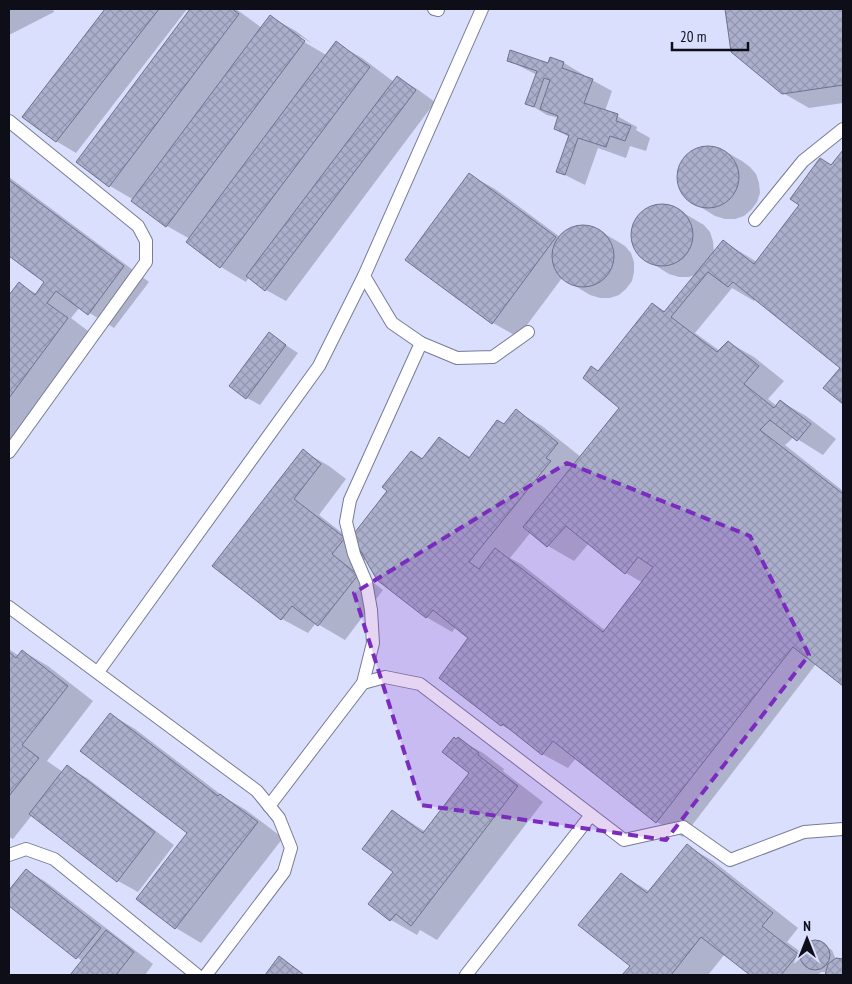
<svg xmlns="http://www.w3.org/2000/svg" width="852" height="984" viewBox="0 0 852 984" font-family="'PT Sans Narrow',sans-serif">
  <defs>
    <pattern id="building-cross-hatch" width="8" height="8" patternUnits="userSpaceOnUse" patternTransform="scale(1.25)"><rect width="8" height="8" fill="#abafcc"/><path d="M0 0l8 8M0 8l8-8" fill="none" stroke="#9295ae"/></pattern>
  </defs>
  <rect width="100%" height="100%" fill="#dbdffe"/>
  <!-- shadow -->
  <g fill="#0003" fill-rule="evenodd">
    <polygon points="9,9 53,9 54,12 9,35"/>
    <polygon points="107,9 187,9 76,153 56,141 24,116"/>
    <polygon points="192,9 236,9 262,28 271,17 296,31 313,44 300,36 299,39 328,56 336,43 362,58 394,82 397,77 417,89 435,102 286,301 266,290 249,277 246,282 221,267 190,239 167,226 134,200 110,186 78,162"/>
    <polygon points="726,9 843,9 843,103 809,108 783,93 732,52"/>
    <polygon points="551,59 564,63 584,75 583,76 592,80 612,91 605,111 617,116 637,127 636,130 650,138 646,151 630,146 626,158 598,148 585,185 557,171 569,137 555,129 559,118 547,115 527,103 537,75 508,60 549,65"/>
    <polygon points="712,147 721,149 742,161 750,167 756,174 759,183 760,193 757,202 751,210 744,216 735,219 725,219 715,216 686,198 680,189 678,178 679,168 684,159 692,152 701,148"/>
    <path d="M843,152V403L825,388L842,368L756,299L754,301L732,288L695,333L720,351L728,342L754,357L784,381L768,399L777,406L780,401L806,416L836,439L823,455L794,437L785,445L843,491V685L816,664L683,837L657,822L576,758L568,768L542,754L518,734L501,725L469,638L456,627L452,632L426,617L366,558L357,570L383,590L345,640L316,623L308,633L282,619L214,566L303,451L329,466L346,479L319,515L359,546L411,452L424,459L439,439L470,457L504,425L516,411L542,426L581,457L621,407L599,372L653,305L666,312L697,274L689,277H679L669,274L640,256L634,247L632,237L633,226L638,217L646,210L655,205H666L675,208L704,225L710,232L713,241L714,254L724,242L757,262ZM531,532L548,546L574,561L589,543L626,573L643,583L606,631L521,564L510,558Z"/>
    <polygon points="470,175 495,189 560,237 567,231 576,227 587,226 596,229 617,241 625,246 631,253 634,262 634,272 632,281 626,289 619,295 610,298 600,298 590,295 562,278 518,337 493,323"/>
    <polygon points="9,177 149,282 114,328 80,307 71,318 92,334 9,447 9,297 19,284 37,294 46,282 9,254"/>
    <polygon points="269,334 298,353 260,405 247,398"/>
    <polygon points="9,649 19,656 22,651 48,666 93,701 47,761 63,772 67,767 87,778 174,845 138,892 118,881 32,815 13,839 9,837"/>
    <polygon points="110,714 135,729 224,797 246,810 283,838 201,943 176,928 189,833"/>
    <polygon points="458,739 483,753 504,769 503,771 543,802 437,940 420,930 417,935 391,920 370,904 395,872 393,811 426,832 471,773"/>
    <polygon points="687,846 713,861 798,928 787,942 802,953 805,946 812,942 817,941 832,950 836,960 843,961 843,975 826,975 826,972 821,972 818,975 752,975 725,954 708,975 624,975 631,965 621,874 650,892"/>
    <polygon points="26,870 46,882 153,964 145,975 71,975 82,961 9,905 9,892"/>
    <polygon points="280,958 293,966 305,975 266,975"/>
  </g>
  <!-- building -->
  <g fill="url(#building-cross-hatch)" stroke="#6f728d">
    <polygon points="105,9 159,9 56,142 22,117"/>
    <polygon points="190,9 232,9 239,14 109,187 76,162"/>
    <polygon points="725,9 843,9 843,85 782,94 731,52"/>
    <polygon points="270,15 305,41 166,227 131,201"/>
    <polygon points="336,41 370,67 220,268 186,242"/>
    <polygon points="510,50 548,63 550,57 564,62 562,68 593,79 584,103 618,114 616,121 631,126 625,141 610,136 606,147 578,138 565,175 556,172 569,135 554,129 558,116 540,109 550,80 544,78 534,107 525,104 537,71 507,61"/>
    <polygon points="397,76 416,90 265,291 246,276"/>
    <circle cx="708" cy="177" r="31"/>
    <polygon points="843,150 843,404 823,388 840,368 733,282 728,287 708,272 671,317 717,352 728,341 759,366 744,384 774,408 780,400 811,424 797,441 770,420 760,430 843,494 843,686 793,647 656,823 553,741 542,755 503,724 501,726 439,678 468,638 433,610 426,618 377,580 352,536 387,491 382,487 411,451 422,459 439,437 469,458 497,420 504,424 516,409 558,443 546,458 551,461 469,562 479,569 495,548 603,632 653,567 638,557 625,574 566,526 547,547 523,527 619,408 583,378 591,366 598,371 652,303 664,312 723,240 754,264 799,205 790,199 820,158 831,165"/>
    <polygon points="469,173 556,237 492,324 405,260"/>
    <polygon points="9,180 124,266 88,315 56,291 47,303 68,318 9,398 9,295 19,282 35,295 44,282 9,256"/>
    <circle cx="662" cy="235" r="31"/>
    <circle cx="583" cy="256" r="31"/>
    <polygon points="269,332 286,345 246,399 229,386"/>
    <polygon points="303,449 321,464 294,499 345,538 332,554 358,575 318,626 292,606 281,620 212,566"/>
    <polygon points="22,650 68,686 22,745 39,758 9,796 9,652 16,658"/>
    <polygon points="110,713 218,796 220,794 258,822 175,929 136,899 187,833 80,751"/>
    <polygon points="454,737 456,739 458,737 479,753 478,755 518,786 411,926 396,914 390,921 368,904 393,872 362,849 392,810 423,833 469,773 442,752"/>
    <polygon points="67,765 155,832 117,882 29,814"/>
    <polygon points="687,844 773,913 762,926 798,954 781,975 750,975 701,937 671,975 622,975 630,966 578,925 621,873 647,893"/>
    <polygon points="26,869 101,928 76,959 9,906 9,890"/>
    <polygon points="106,930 134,952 116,975 70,975"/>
    <circle cx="815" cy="955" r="15"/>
    <polygon points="279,956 304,975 265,975"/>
    <polygon points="836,958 843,959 843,975 825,975 828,964"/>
  </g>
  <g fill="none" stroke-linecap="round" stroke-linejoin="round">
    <!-- service casing -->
    <g stroke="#787b97" stroke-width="14">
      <g id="service">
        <polyline points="434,9 438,10"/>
        <polyline points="9,121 138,226 146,241 146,262 9,452"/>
        <polyline points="755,220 803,161 843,129"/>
        <polyline points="364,276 392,323 421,343 457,358 493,357 528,332"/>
        <polyline points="9,607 257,791 279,818 291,848 284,872 206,975"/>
        <polyline points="98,672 319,366 364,276 482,9"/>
        <polyline points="363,683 385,677 420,684 624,840 683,827 730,860 804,832 843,829"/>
        <polyline points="269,806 363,683 373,643 371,610 366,582 354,554 346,522 350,500 421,343"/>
        <polyline points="9,855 26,849 54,859 197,975"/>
        <polyline points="466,975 591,815"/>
      </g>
    </g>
    <!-- service -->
    <use href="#service" stroke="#fff" stroke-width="12"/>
  </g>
  <!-- marked area -->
  <path fill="#7b2cbf" fill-opacity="0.2" stroke="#7b2cbf" stroke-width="4" stroke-dasharray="10 6" stroke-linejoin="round" d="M567,463L750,536L809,655L666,840L421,805L354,593Z"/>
  <!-- border -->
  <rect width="852" height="984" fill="none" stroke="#0d0e18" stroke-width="20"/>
  <!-- north arrow -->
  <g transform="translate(807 939)" stroke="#dbdffe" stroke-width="4" paint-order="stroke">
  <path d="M0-4L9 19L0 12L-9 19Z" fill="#0d0e18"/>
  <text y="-8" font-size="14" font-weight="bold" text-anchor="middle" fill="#0d0e18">N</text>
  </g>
  <!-- scale -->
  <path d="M672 42v8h76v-8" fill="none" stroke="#0d0e18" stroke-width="2.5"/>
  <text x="680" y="42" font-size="15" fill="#0d0e18" stroke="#dbdffe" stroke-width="4" paint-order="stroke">20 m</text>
</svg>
